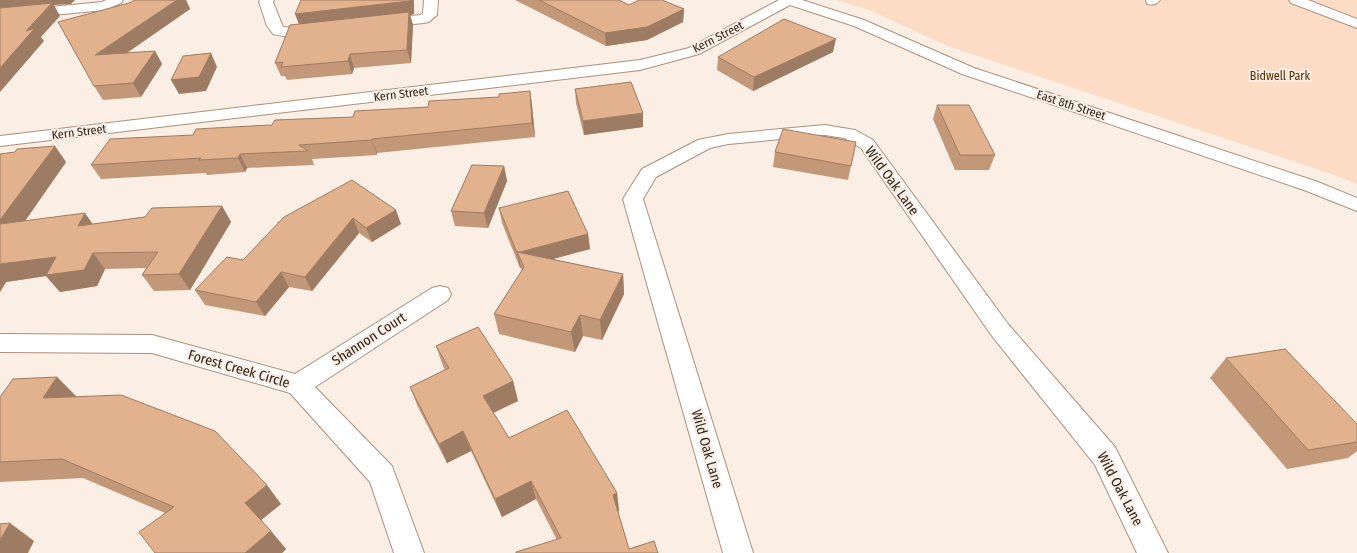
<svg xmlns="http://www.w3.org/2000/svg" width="1357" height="553" viewBox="0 0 1357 553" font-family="'Fira Sans Condensed',sans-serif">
  <rect width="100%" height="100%" fill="#faeee5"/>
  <!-- green -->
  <polygon fill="#fcdcc5" points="836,0 1357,0 1357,184 1329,173 948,46 869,10"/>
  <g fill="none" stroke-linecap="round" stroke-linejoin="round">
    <!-- minor casing -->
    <g stroke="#ac907c" stroke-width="2">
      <g id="minor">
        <polygon points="106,0 123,0 121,3 105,10 0,20 0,12 102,2"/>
        <path d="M260,0H274L273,2L283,27C296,29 310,24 322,27L324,30L322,33C306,37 289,38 273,34L267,26L259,2Z"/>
        <polygon points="424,0 438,0 437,15 429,22 424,23 383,27 378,26 376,23 378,20 383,19 420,15 423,13"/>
        <polygon points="779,0 802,0 864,20 974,68 1318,182 1357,198 1357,211 1304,190 962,74 854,26 790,5 699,54 640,70 0,146 0,136 640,60 689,48"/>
        <path d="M1146,0H1160C1156,5 1153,5 1147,4Z"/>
        <polygon points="1289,0 1308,0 1357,19 1357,28 1291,3"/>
        <polygon points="825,125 855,130 873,140 1008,324 1115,447 1168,553 1137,553 1095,465 992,336 861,148 844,138 825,135 728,144 710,148 656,177 643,199 753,553 723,553 623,199 642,169 698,140 728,134"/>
        <polygon points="440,286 448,288 451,294 448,300 315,387 392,466 424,553 394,553 370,482 290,393 152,353 0,352 0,334 152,335 295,374 432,288"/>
      </g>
    </g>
    <!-- minor -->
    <use href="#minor" fill="#fff" fill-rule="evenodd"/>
  </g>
  <!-- wall -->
  <g fill="#c29879">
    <polygon points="135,0 186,0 190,9 126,53 155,51 162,64 141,97 103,100 94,86 129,3"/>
    <polygon points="301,0 414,0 414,14 410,15 413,25 411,63 354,68 352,74 287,80 285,76 281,76 275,63 299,24"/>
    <polygon points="515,0 619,0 629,5 684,9 683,22 647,40 606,46"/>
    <polygon points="833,52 753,91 717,70 718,57"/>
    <polygon points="575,89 643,127 584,135 576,103"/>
    <polygon points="530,91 532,105 535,137 377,153 377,155 312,159 314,165 247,168 245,172 207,175 206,173 101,179 91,165 193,135 353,117 499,97"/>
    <polygon points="937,105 995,155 989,170 955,170 933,119"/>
    <polygon points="856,142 848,180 773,167 775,152"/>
    <polygon points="0,154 66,162 25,221 93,224 222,206 231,222 190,290 154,291 142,275 146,268 105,269 97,286 60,292 46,276 6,282 0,292"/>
    <polygon points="504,166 507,181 488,228 455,226 451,211"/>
    <polygon points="352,180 401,224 372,242 359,233 312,291 289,287 265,316 205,305 195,290 243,260"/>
    <polygon points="499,208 588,234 590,249 552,259 623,274 624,294 602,340 583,336 575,352 499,334 494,314 522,271 521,268 520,268 502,223"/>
    <polygon points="478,327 513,381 518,401 493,413 509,438 567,410 617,493 619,511 618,512 629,549 654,541 658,553 516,553 516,552 557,540 536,499 502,517 471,451 447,463 418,407 410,387 445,370 443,366 436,346"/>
    <polygon points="1226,358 1357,424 1357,451 1348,458 1287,469 1210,378"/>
    <polygon points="57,377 76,397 281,504 261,520 286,549 282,553 155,553 165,513 83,478 0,482 0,397"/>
  </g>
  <!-- shaded-wall -->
  <g fill="#9e7c63">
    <polygon points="0,0 75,0 71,4 54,5 60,16 41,37 44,41 0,92"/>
    <polygon points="177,0 186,0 190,9 104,69 95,55"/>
    <polygon points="410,0 414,0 414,14 410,15 413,25 411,63 407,50 300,27 295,14"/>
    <polygon points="684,9 683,22 647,40 606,46 605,33"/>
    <polygon points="836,39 833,52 753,91 754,77"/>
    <polygon points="155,51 162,64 141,97 133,83"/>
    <polygon points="211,53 217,67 206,91 179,94 171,80"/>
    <polygon points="350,54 354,68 352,74 348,61"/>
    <polygon points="530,91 532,105 535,137 532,123"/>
    <polygon points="643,113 643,127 584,135 583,121"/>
    <polygon points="372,139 377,153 377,155 372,140"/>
    <polygon points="55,146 66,162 11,241 0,229 0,220"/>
    <polygon points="240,154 247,168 245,172 238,158"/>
    <polygon points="504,166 507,181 488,228 484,213"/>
    <polygon points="222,206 231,222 190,290 179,274"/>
    <polygon points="396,210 401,224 372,242 366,228"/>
    <polygon points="85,213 97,230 78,226"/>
    <polygon points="353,218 359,233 312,291 305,277"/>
    <polygon points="588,234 590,249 524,267 518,253"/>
    <polygon points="93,253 105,269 97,286 60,292 46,276 6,282 0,292 0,264 56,257"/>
    <polygon points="517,253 518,253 521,268 520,268"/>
    <polygon points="281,272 289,287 265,316 256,302"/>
    <polygon points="623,274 624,294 602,340 600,320"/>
    <polygon points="580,315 583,336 575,352 571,332"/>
    <polygon points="57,377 77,397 43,398"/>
    <polygon points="513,381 518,401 489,415 483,396"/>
    <polygon points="463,431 471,451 447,463 439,444"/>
    <polygon points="531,481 536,499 502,517 495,499"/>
    <polygon points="267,485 281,504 260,521 245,503"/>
    <polygon points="617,493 619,511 615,513 613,495"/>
    <polygon points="10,523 34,541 28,553 0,553 0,540"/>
    <polygon points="271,531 286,549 282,553 245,553"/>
  </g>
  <!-- building -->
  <g fill="#e2b18d" stroke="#9e7c63">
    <polygon points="135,0 177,0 95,55 155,51 133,83 94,86 58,22 129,3"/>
    <polygon points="301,0 410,0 410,1 295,14"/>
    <polygon points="539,0 619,0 629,5 639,0 662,0 684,9 647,27 605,33"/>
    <polygon points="52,3 26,31 35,28 0,68 0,8"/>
    <polygon points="409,12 407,50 350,54 348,61 281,67 283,62 275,63 290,25"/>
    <polygon points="784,19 836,39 754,77 718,57"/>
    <polygon points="211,53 199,77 171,80 183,56"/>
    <polygon points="631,82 643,113 583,121 575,89"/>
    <polygon points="530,91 532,123 372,139 372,140 299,145 308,151 240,154 238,158 199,160 201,158 91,165 110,139 193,135 196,129 270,125 271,126 275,120 353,117 355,111 428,107 429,101 499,97 499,94"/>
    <polygon points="937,105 969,105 995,155 960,155"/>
    <polygon points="783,129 856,142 851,166 775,152"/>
    <polygon points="55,146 0,220 0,154 15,152 17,149"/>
    <polygon points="472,165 504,166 484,213 451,211"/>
    <polygon points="352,180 396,210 366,228 353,218 305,277 281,272 256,302 195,290 227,257 243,260 284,217"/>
    <polygon points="568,191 588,234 520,252 517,252 518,253 517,253 499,208"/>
    <polygon points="222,206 179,274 142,275 158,252 93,253 84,270 46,275 56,257 0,264 0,224 85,213 78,226 145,217 152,208"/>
    <polygon points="517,252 623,274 600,320 580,315 571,332 494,314 524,267"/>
    <polygon points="478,327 513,381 483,396 509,438 567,410 617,493 613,495 629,549 654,541 658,553 516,553 516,552 561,538 531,481 495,499 463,431 439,444 410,387 449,368 436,346"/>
    <polygon points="1285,349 1357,424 1357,442 1308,450 1226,358"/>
    <polygon points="57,377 43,398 121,395 215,431 267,485 245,503 271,531 245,553 155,553 139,532 174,507 62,459 0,462 0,397 13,379"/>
    <polygon points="10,523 0,540 0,524"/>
  </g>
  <g text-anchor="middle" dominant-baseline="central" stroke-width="4" stroke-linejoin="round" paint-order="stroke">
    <!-- far-street labels -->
    <g font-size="12" fill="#30251d" stroke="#faeee5">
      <text transform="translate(718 37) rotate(-27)">Kern Street</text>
      <text transform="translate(401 94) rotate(-7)">Kern Street</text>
      <text transform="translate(1071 105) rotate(18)">East 8th Street</text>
      <text transform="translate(79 132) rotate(-7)">Kern Street</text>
    </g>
    <!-- far-park labels -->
    <g font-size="12" fill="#572a00" stroke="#faeee5">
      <text x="1280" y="76">Bidwell Park</text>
    </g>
    <!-- street labels -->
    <g font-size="14" fill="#30251d" stroke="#faeee5">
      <text transform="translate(892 181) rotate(54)">Wild Oak Lane</text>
      <text transform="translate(369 339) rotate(-33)">Shannon Court</text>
      <text transform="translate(239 369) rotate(16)">Forest Creek Circle</text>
      <text transform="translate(707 449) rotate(74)">Wild Oak Lane</text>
      <text transform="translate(1120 489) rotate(62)">Wild Oak Lane</text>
    </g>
  </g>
</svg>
